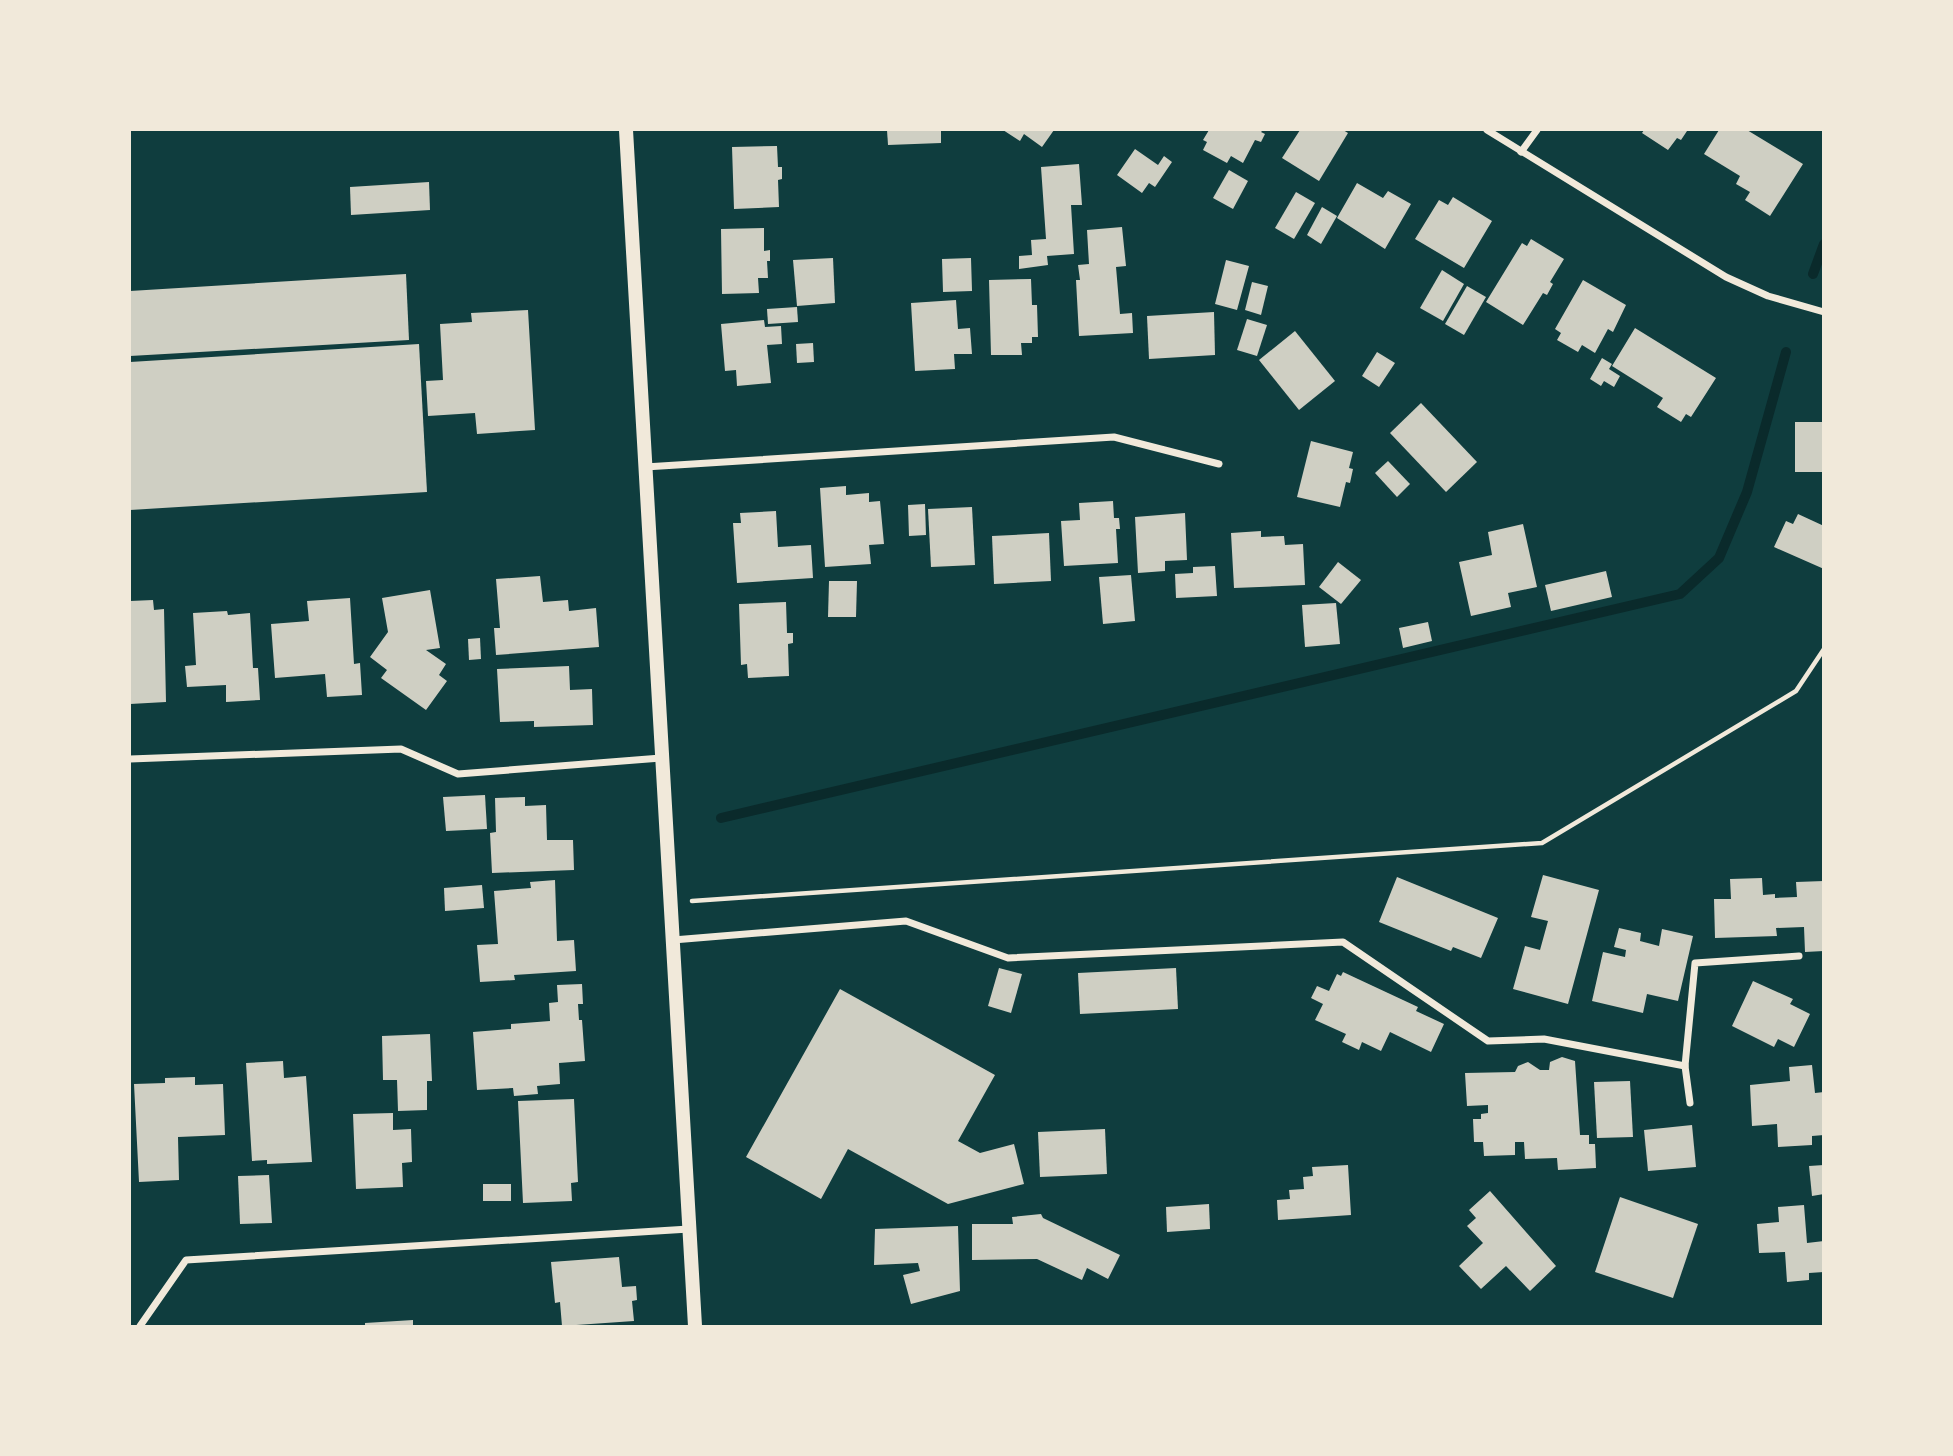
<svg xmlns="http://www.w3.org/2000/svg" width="1953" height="1456" viewBox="0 0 1953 1456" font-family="Inter,sans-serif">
  <rect width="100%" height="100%" fill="#0f3d3e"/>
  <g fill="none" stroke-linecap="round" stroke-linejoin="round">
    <!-- stream -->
    <g stroke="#0a2a2b" stroke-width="10">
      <polyline points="1813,274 1824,244"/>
      <polyline points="721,818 1680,594 1719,558 1747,492 1786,352"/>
    </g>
  </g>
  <!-- building -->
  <g fill="#cfcfc3">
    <polygon points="887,130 941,130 941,143 888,145"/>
    <polygon points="1003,130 1054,130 1042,147 1024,134 1020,141"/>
    <polygon points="1209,130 1263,130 1261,132 1265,134 1261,142 1255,140 1243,163 1231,156 1227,163 1203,150 1207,142 1203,140"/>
    <polygon points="1300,130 1343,130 1348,133 1319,181 1282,158"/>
    <polygon points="1644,130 1685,130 1687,131 1681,140 1677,138 1668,150 1642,133"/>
    <polygon points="1719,130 1747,130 1803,164 1770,216 1745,200 1750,192 1736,184 1740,176 1704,154"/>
    <polygon points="777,146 778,167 782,167 782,179 778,180 779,207 734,209 732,147"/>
    <polygon points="1135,149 1158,165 1164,156 1172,162 1155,187 1149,183 1142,193 1117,175"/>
    <polygon points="1079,164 1082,205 1071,205 1074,254 1047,256 1048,265 1019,269 1019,256 1032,255 1031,240 1046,239 1041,167"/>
    <polygon points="1229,170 1248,181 1233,209 1213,198"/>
    <polygon points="429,182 430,210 351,215 350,187"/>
    <polygon points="1357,183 1383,198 1388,191 1411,204 1385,249 1337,218"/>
    <polygon points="1296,192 1315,203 1294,239 1275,228"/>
    <polygon points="1453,197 1492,221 1464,268 1415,239 1439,200 1448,205"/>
    <polygon points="1322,207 1337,216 1321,244 1307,235"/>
    <polygon points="1122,227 1126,266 1116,267 1120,314 1132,313 1133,333 1079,336 1076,280 1080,280 1078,265 1089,264 1087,230"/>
    <polygon points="764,228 764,251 770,250 770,261 767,261 768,278 758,278 759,293 722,294 721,229"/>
    <polygon points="1531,239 1564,259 1550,282 1553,284 1547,295 1543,293 1523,325 1486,302 1522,243 1527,246"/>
    <polygon points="833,258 835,303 797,306 793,260"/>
    <polygon points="971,258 972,291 943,292 942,259"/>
    <polygon points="1226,260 1249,266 1237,310 1215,304"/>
    <polygon points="1442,270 1464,284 1443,321 1420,308"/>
    <polygon points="406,274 409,340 130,356 130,291"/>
    <polygon points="1031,279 1032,305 1037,305 1038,337 1032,337 1032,343 1021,343 1022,355 991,355 989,280"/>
    <polygon points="1583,280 1626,305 1613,332 1608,329 1595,353 1582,345 1578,352 1557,340 1561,333 1555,329"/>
    <polygon points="1252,282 1268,286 1261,315 1245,310"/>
    <polygon points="1467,286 1486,297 1464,335 1445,324"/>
    <polygon points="956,300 958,329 970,328 972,354 954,354 955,369 915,371 911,303"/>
    <polygon points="797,307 798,322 768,324 767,309"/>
    <polygon points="528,310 535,430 477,434 475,413 428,416 426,381 443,380 440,324 472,322 471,313"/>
    <polygon points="1214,312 1215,355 1149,359 1147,316"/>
    <polygon points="1247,319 1267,325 1257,356 1237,350"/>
    <polygon points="764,320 765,327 781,326 782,344 767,345 771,383 737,386 736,370 725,371 721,324"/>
    <polygon points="1635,328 1716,378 1691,417 1686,414 1681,422 1657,407 1663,398 1612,366"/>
    <polygon points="1295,331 1335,381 1299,410 1259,360"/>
    <polygon points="813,343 814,362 797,363 796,344"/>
    <polygon points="419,344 427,492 130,510 130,362"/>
    <polygon points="1377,352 1395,363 1379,387 1362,376"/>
    <polygon points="1602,358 1612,364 1609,369 1620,376 1614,387 1604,381 1601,386 1590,379"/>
    <polygon points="1421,403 1477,462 1446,492 1390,433"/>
    <rect x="1795" y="422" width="29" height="50"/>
    <polygon points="1311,441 1353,452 1349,468 1353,469 1350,483 1346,482 1340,507 1297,497"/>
    <polygon points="1388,461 1410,484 1397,497 1375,473"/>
    <polygon points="846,486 846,495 869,493 869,502 880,501 884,544 869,545 871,564 825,567 820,488"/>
    <polygon points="1113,501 1114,518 1119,518 1120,529 1116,529 1118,563 1064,566 1061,521 1080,520 1079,503"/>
    <polygon points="925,504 926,535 909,536 908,505"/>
    <polygon points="972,507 975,565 931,567 928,509"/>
    <polygon points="776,511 778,547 811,545 813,578 737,583 733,523 741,523 740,513"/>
    <polygon points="1185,513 1187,560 1165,561 1165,571 1138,573 1135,517"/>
    <polygon points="1798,514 1824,526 1824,569 1774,547 1786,521 1793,524"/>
    <polygon points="1523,524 1537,587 1508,593 1511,607 1471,616 1459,562 1492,555 1488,532"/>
    <polygon points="1261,531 1261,537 1284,536 1285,545 1303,544 1305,585 1234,588 1231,533"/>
    <polygon points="1049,533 1051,581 994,584 992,536"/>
    <polygon points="1338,562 1361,580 1341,604 1319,587"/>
    <polygon points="1215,566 1217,596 1176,598 1175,574 1193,573 1193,567"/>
    <polygon points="1606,571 1612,597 1551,611 1545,585"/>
    <polygon points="1131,575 1135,621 1103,624 1099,577"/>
    <polygon points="540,576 543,602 568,600 569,611 596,608 599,647 496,655 494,628 500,628 496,579"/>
    <polygon points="829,581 857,581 856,617 828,617"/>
    <polygon points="430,590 440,648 426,650 446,664 439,675 447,681 426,710 381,678 387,670 370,657 388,632 382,598"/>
    <polygon points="350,598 354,664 360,663 362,695 327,697 325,674 275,678 271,624 309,621 307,601"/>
    <polygon points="153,600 154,610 164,609 166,702 130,704 130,601"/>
    <polygon points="786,602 787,633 793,633 793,643 788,644 789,676 748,678 747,664 741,665 739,604"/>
    <polygon points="1336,603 1340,644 1305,647 1302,605"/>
    <polygon points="227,611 228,615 250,613 253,668 258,668 260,700 226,702 226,685 187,687 185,666 196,665 193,613"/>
    <polygon points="1428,622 1432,641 1403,648 1399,628"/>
    <polygon points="480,638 481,659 469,660 468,639"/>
    <polygon points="569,666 570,690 592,689 593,725 534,727 534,721 500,722 497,669"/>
    <polygon points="485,795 487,829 446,831 443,797"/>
    <polygon points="525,797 525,806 546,805 547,840 573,840 574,870 492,873 490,833 496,832 495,798"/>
    <polygon points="1543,875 1599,890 1568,1004 1513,989 1525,946 1540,950 1548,921 1531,917"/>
    <polygon points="1397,877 1498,918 1481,958 1453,947 1451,951 1379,922"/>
    <polygon points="1762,878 1763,895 1775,894 1775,898 1797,897 1796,882 1824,881 1824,951 1805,952 1804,927 1776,928 1777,936 1715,938 1714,899 1731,899 1730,879"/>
    <polygon points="555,880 557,941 574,940 576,971 514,975 515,980 480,982 477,945 498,944 494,891 531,888 530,882"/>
    <polygon points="482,885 484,908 445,911 444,888"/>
    <polygon points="1619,928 1641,933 1640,941 1659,946 1662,929 1693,936 1678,1001 1647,994 1643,1013 1592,1001 1603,952 1625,957 1626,950 1614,947"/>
    <polygon points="999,968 1022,974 1011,1013 988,1006"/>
    <polygon points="1176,968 1178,1009 1080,1014 1078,973"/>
    <polygon points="1343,972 1418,1007 1416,1011 1444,1024 1431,1052 1390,1032 1381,1051 1362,1042 1359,1050 1342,1042 1346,1034 1315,1020 1323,1004 1311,998 1317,986 1329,991 1337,974 1341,976"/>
    <polygon points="1753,981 1793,999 1790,1004 1810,1014 1794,1047 1778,1039 1774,1047 1732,1026"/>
    <polygon points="582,984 583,1004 578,1004 579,1020 582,1020 585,1061 559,1063 560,1084 537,1086 538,1094 514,1096 513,1088 477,1090 473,1032 511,1029 511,1024 550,1021 549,1003 558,1002 557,985"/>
    <polygon points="840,989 995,1075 958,1141 980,1153 1014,1144 1024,1184 948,1204 848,1149 821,1199 746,1157"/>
    <polygon points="430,1034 432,1081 427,1081 427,1110 398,1111 397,1080 383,1080 382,1036"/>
    <polygon points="1562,1057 1575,1061 1580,1135 1589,1135 1589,1144 1595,1144 1596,1168 1558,1170 1557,1158 1525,1159 1524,1142 1515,1142 1515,1155 1484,1156 1483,1142 1474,1142 1473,1119 1481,1119 1481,1114 1488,1113 1488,1105 1467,1106 1465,1073 1515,1072 1518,1066 1528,1062 1540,1070 1549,1070 1550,1062"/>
    <polygon points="283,1061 284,1078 306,1076 312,1162 267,1164 267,1160 252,1161 246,1063"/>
    <polygon points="1812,1065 1815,1093 1824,1092 1824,1135 1812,1136 1812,1145 1778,1147 1777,1124 1752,1126 1750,1085 1790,1081 1789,1067"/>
    <polygon points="195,1077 195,1085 223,1084 225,1135 178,1137 179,1180 139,1182 134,1084 165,1083 165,1078"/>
    <polygon points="1630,1081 1633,1137 1597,1138 1594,1082"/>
    <polygon points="574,1099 578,1182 571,1183 572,1201 523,1203 518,1101"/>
    <polygon points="393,1113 393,1130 411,1129 412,1162 402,1163 403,1187 356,1189 353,1114"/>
    <polygon points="1692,1125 1696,1167 1648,1171 1644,1130"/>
    <polygon points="1105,1129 1107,1174 1040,1177 1038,1132"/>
    <polygon points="1348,1165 1351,1215 1278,1220 1277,1200 1290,1199 1289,1190 1304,1189 1303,1177 1313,1176 1312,1167"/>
    <polygon points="1824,1165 1824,1194 1812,1196 1809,1166"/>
    <polygon points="269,1175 272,1223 240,1224 238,1176"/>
    <rect x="483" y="1184" width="28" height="17"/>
    <polygon points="1490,1191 1556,1266 1530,1291 1506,1266 1481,1289 1459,1266 1483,1243 1467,1226 1476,1218 1469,1210"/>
    <polygon points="1620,1197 1698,1224 1673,1298 1595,1272"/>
    <polygon points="1209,1204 1210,1229 1167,1232 1166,1207"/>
    <polygon points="1804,1205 1807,1243 1824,1241 1824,1272 1809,1273 1809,1280 1787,1282 1785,1252 1759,1253 1757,1224 1779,1222 1778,1207"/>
    <polygon points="1041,1214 1043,1218 1120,1255 1108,1279 1087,1268 1082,1280 1037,1259 972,1260 972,1224 1013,1224 1012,1217"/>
    <polygon points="958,1226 960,1291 911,1304 903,1275 920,1271 918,1263 874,1265 875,1229"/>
    <polygon points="619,1257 622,1287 636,1286 637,1300 632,1301 634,1321 562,1326 560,1302 555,1303 551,1262"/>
    <polygon points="413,1320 413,1326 365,1326 365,1323"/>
  </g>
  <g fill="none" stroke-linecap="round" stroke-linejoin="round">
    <!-- path -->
    <polyline stroke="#f1e9da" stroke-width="4.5" points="692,901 1542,843 1796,691 1824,649"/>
    <!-- minor -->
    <g stroke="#f1e9da" stroke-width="7">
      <polyline points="1487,130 1726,277 1768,296 1824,312"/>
      <polyline points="1521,152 1537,130"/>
      <polyline points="645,467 1114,437 1219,464"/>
      <polyline points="130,759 401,749 458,774 661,758"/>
      <polyline points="673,940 906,921 1008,958 1343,942 1488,1041 1544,1039 1685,1066"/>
      <polyline points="1690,1103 1685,1066 1695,963 1799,956"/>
      <polyline points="140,1326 186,1260 689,1229"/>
    </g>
    <!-- secondary -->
    <polyline stroke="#f1e9da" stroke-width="14" points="626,130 695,1326"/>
  </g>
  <!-- border -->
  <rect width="1953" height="1456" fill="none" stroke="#f1e9da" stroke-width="262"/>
</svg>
